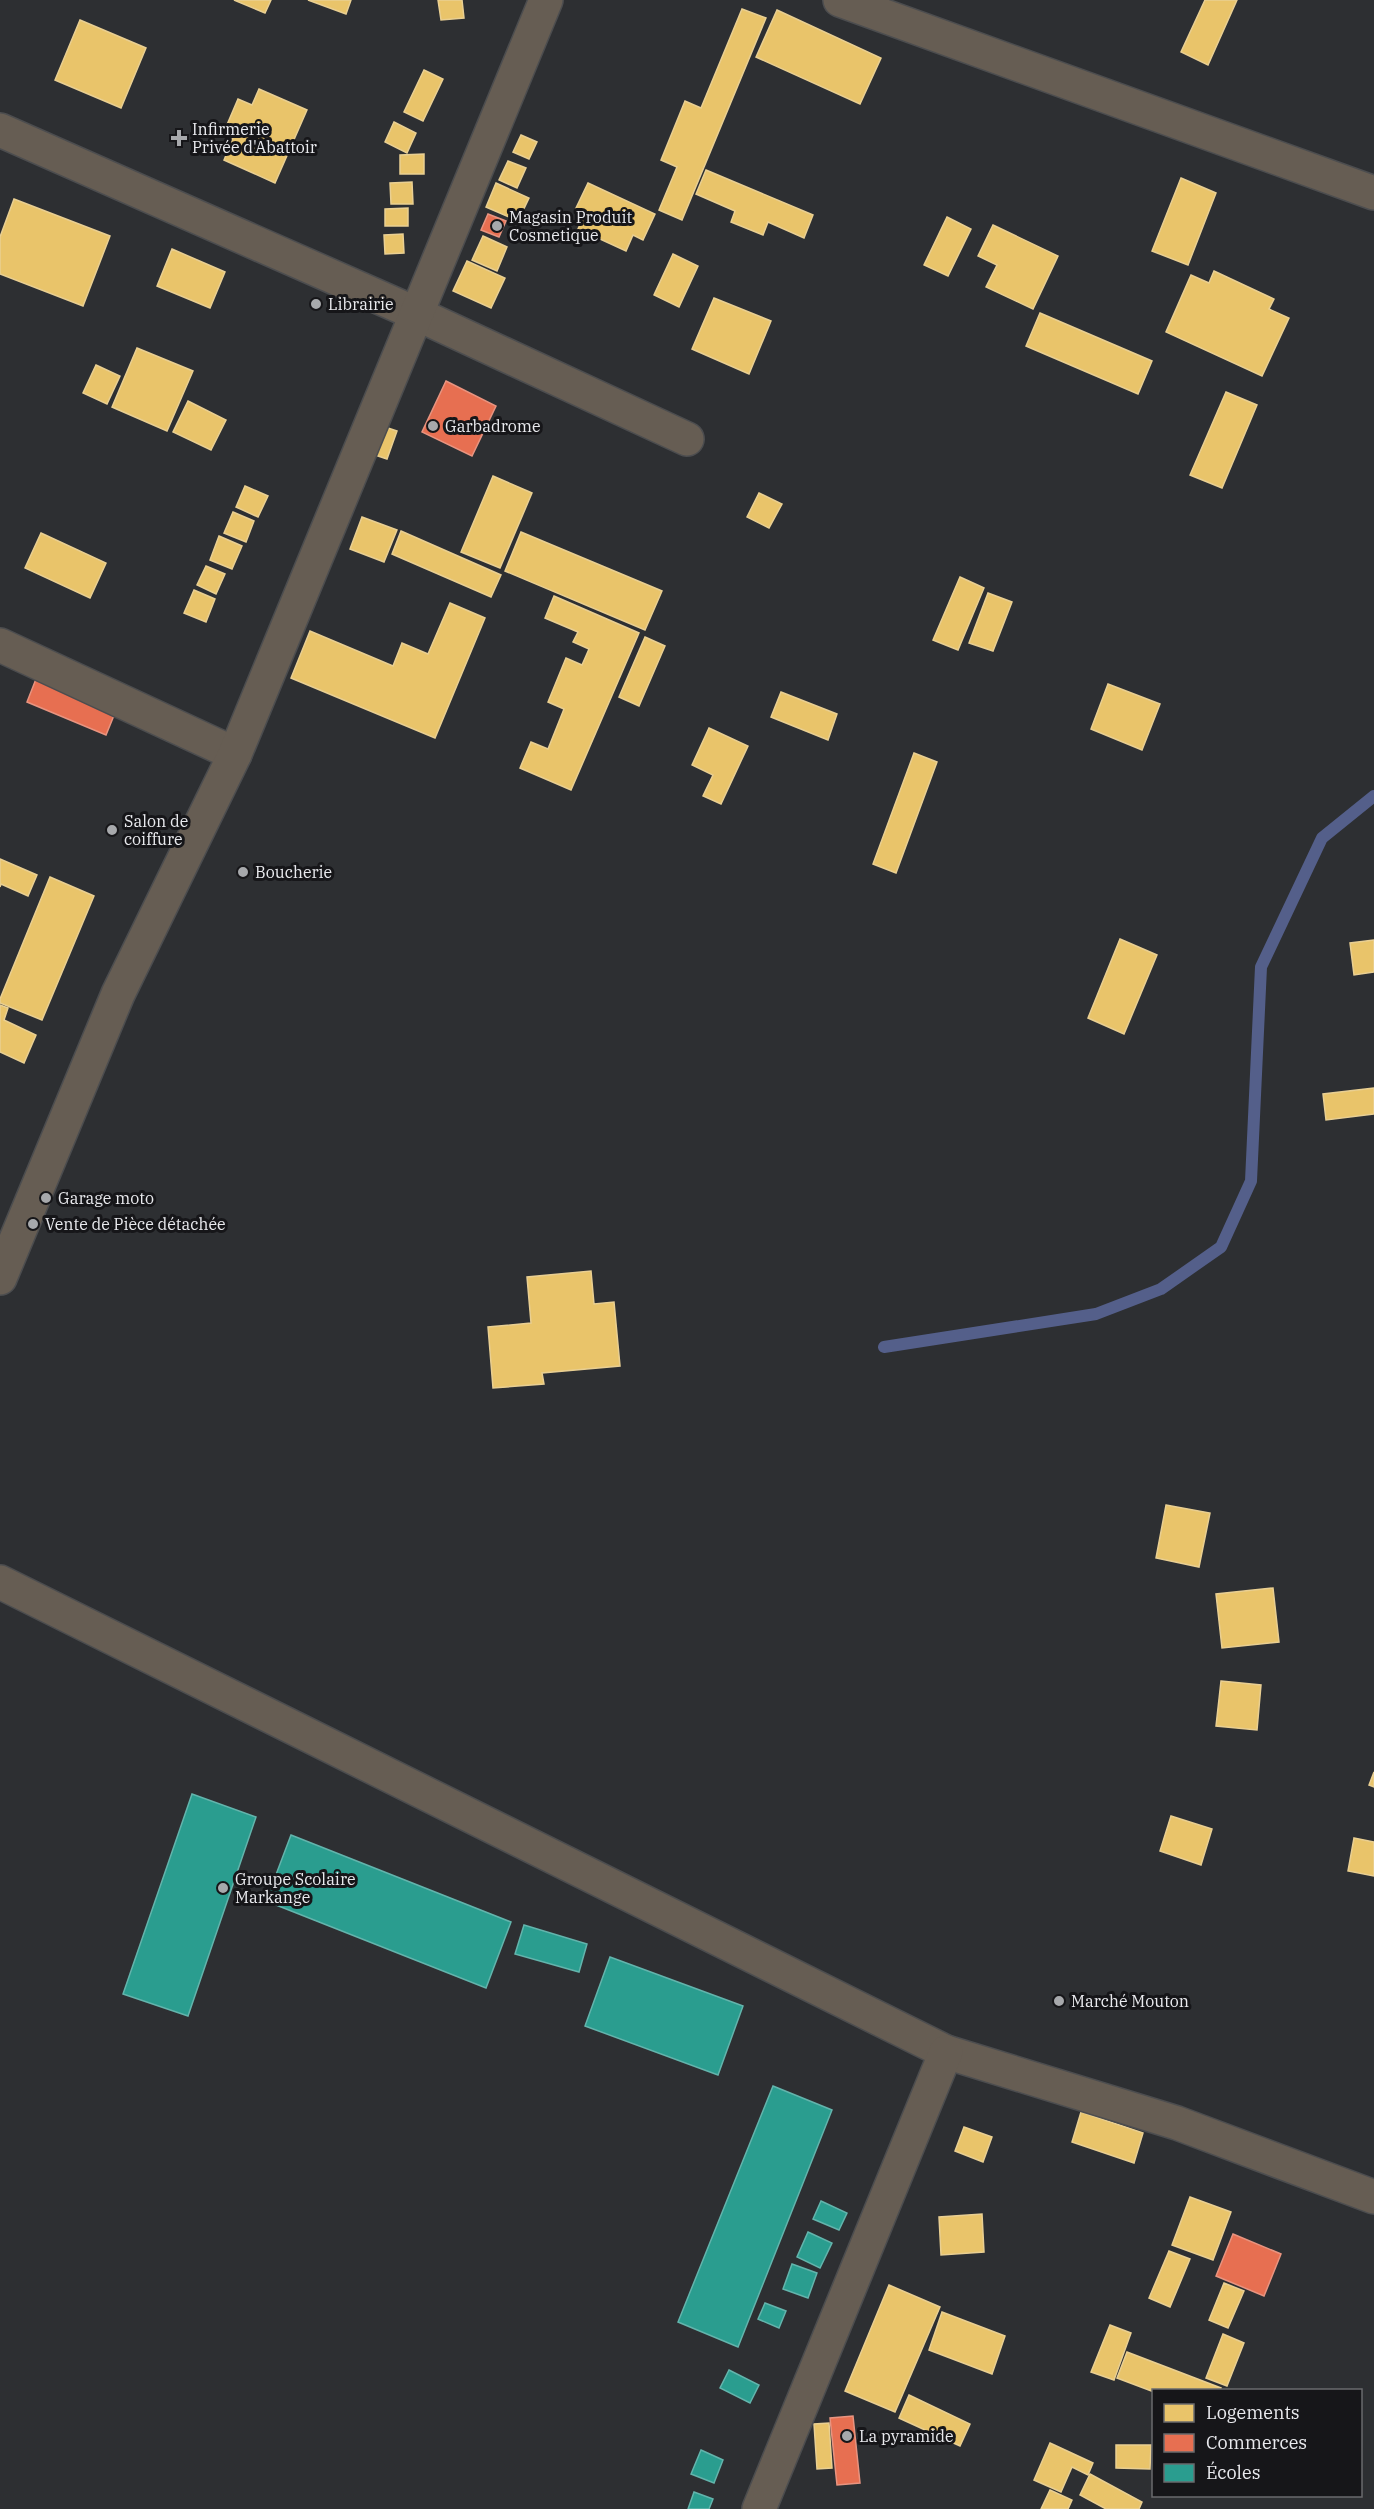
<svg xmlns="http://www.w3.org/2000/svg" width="1374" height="2509" viewBox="0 0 1374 2509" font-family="'IBM Plex Serif',serif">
  <rect width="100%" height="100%" fill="#2d2f32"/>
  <!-- homes -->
  <g fill="#e9c46a" stroke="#e9cf92" stroke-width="1.5">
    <polygon points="234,0 271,0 265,13"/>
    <polygon points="308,0 351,0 346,14"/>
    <polygon points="438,0 462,0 464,18 441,20"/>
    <polygon points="1205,0 1237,0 1208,65 1181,52"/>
    <polygon points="742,9 766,18 682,220 659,210 677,167 661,160 685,101 701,108"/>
    <polygon points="777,10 881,58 860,104 756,57"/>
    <polygon points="80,20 146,48 121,108 55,80"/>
    <polygon points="424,70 443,79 423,121 404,112"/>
    <polygon points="259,89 307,110 275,183 224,160 233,138 223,134 238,99 252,105"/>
    <polygon points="394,122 416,133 407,153 385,142"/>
    <polygon points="521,135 537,142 529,159 513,152"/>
    <polygon points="424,154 424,174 400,174 400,155"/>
    <polygon points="508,161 526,168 517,188 499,180"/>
    <polygon points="706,170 813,215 804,238 768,222 763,235 731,222 735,211 696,194"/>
    <polygon points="1181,178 1216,193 1188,265 1152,251"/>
    <polygon points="412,182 413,204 391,204 390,183"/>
    <polygon points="496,183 529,198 518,221 486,207"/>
    <polygon points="588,183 655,214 643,240 633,235 626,251 578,229 585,214 575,210"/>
    <polygon points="14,199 110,236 83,306 0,274 0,237"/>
    <polygon points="408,208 408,226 385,226 385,209"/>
    <polygon points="947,217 971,229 948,276 924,265"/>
    <polygon points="993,225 1058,256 1033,309 986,287 997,265 978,256"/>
    <polygon points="403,234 404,253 385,254 384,235"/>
    <polygon points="483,236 507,247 497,271 472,260"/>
    <polygon points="172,249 225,272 210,308 157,286"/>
    <polygon points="673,254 698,266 679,307 654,295"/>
    <polygon points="467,261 505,278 491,308 453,291"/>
    <polygon points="1214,271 1274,299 1269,309 1289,318 1262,376 1166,332 1191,275 1209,283"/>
    <polygon points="714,298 771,321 749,374 692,349"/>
    <polygon points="1040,313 1152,361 1138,394 1026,346"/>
    <polygon points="137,348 193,371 167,431 112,407"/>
    <polygon points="96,365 120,376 107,404 83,393"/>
    <polygon points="1226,392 1257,405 1222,488 1190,475"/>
    <polygon points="188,401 226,420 211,450 173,432"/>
    <polygon points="373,423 397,431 387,459 363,451"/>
    <polygon points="493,476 532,493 500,568 461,552"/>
    <polygon points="245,486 268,496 258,517 236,507"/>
    <polygon points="759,493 782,504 769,528 747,517"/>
    <polygon points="233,512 254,521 246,542 224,533"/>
    <polygon points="362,517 397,530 384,562 350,549"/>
    <polygon points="401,531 501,575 491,597 392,554"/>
    <polygon points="521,532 662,591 645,630 505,571"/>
    <polygon points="41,533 106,563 90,598 25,568"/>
    <polygon points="219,536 242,546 232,569 210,560"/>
    <polygon points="206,566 225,574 216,594 197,585"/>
    <polygon points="960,577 984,588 958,650 933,640"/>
    <polygon points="194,590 215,599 206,622 184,613"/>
    <polygon points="988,593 1012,602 993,651 969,643"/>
    <polygon points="554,596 639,633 571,790 520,768 531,742 548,749 564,709 548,702 566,658 582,665 589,649 573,642 578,632 545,618"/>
    <polygon points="450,603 485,618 435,738 291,678 310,631 393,666 402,643 428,654"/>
    <polygon points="645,637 665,646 639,706 619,697"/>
    <polygon points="1108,684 1160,704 1142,750 1091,729"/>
    <polygon points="781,692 837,714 828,740 771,717"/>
    <polygon points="709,728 748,746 721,804 703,796 713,775 692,765"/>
    <polygon points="914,753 937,762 896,873 873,864"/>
    <polygon points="0,859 37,875 28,896 1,884 0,887"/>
    <polygon points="50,877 94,896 42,1020 0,1003 0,999"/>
    <polygon points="1120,939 1157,955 1124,1034 1088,1018"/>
    <polygon points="1374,940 1374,972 1354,975 1350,943"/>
    <polygon points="0,1005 8,1008 4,1020 36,1035 24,1063 0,1052"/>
    <polygon points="1374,1088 1374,1114 1326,1120 1323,1094"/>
    <polygon points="591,1271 594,1304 614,1302 620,1366 542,1373 544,1384 493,1388 488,1327 531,1323 527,1277"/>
    <polygon points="1166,1505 1210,1513 1199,1567 1156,1558"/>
    <polygon points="1273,1588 1279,1642 1222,1648 1216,1594"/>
    <polygon points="1221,1681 1261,1685 1257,1730 1216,1726"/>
    <polygon points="1374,1772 1374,1787 1369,1785"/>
    <polygon points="1171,1816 1212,1829 1201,1865 1160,1851"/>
    <polygon points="1354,1838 1374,1842 1374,1876 1348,1871"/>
    <polygon points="1081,2112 1143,2133 1134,2163 1072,2142"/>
    <polygon points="964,2127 992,2137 983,2162 955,2151"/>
    <polygon points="1190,2197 1231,2212 1213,2260 1172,2245"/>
    <polygon points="982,2214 984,2252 941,2255 939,2217"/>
    <polygon points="1169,2251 1190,2259 1170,2307 1149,2298"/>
    <polygon points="1224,2283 1244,2291 1228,2328 1209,2320"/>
    <polygon points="889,2285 940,2307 895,2412 845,2391"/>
    <polygon points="942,2312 1005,2336 992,2374 929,2350"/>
    <polygon points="1110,2325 1131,2333 1114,2380 1091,2372"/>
    <polygon points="1223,2334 1244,2343 1227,2386 1206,2378"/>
    <polygon points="1127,2352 1221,2388 1220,2390 1154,2392 1117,2378"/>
    <polygon points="909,2395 970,2424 960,2446 899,2418"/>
    <polygon points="829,2423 832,2468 817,2469 814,2424"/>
    <polygon points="1050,2443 1093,2463 1088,2475 1072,2467 1061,2492 1034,2480"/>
    <polygon points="1116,2445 1151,2445 1150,2469 1116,2468"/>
    <polygon points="1090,2474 1142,2502 1139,2509 1106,2509 1080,2495"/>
    <polygon points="1050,2490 1072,2500 1068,2509 1041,2509"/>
  </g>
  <!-- shops -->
  <g fill="#e76f51" stroke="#e89480" stroke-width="1.5">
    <polygon points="488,214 506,221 499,237 481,230"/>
    <polygon points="446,381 496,406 472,456 422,432"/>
    <polygon points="36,679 115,713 106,735 27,702"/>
    <polygon points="1233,2234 1281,2254 1264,2296 1216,2276"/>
    <polygon points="853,2416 860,2483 837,2485 830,2418"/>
  </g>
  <!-- schools -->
  <g fill="#2a9d8f" stroke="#63b4ac" stroke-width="1.5">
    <polygon points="192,1794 256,1817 188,2016 123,1994"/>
    <polygon points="291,1835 511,1922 486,1988 266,1901"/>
    <polygon points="524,1925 587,1944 579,1972 515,1954"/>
    <polygon points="610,1957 743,2006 718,2075 585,2026"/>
    <polygon points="773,2086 832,2110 738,2347 678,2322"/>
    <polygon points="821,2201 847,2213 839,2230 813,2219"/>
    <polygon points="808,2232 832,2243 820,2268 797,2257"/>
    <polygon points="792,2264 817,2273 808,2298 783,2289"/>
    <polygon points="765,2303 786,2311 779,2328 758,2319"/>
    <polygon points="729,2370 759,2385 750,2403 720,2388"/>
    <polygon points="701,2450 723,2460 714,2483 691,2474"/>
    <polygon points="694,2492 713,2499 709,2509 688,2509"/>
  </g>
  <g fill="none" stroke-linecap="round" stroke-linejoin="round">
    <!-- stream -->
    <polyline stroke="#545f8a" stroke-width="12" points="884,1347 1096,1314 1161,1289 1221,1247 1251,1181 1261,967 1322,838 1374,796"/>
    <!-- street casing -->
    <g stroke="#4c4d4f" stroke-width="36">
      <g id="street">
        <polyline points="840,0 1374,193"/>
        <polyline points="0,130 417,314 687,439"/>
        <polyline points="0,645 235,754"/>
        <polyline points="0,1278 118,994 235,754 546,0"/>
        <polyline points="0,1582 946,2052 1177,2123 1374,2197"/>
        <polyline points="759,2509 946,2052"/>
      </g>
    </g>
    <!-- street -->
    <use href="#street" stroke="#665d53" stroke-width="33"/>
  </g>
  <!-- markers -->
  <g fill="#a7a9ac" stroke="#161619" stroke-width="2">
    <path d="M176 129h6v6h6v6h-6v6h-6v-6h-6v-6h6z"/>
    <circle cx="497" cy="226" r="6"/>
    <circle cx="316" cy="304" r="6"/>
    <circle cx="433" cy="426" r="6"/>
    <circle cx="112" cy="830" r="6"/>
    <circle cx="243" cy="872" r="6"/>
    <circle cx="46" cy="1198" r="6"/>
    <circle cx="33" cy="1224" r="6"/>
    <circle cx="223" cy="1888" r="6"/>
    <circle cx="1059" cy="2001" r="6"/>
    <circle cx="847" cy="2436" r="6"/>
  </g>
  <g text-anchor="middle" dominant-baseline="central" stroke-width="6" stroke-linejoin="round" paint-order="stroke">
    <!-- poi labels -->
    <g font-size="16" fill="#e9eaee" stroke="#161619" text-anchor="start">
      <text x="192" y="129">Infirmerie<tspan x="192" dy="18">Privée d'Abattoir</tspan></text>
      <text x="509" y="217">Magasin Produit<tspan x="509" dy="18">Cosmetique</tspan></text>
      <text x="328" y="304">Librairie</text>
      <text x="445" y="426">Garbadrome</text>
      <text x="124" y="821">Salon de<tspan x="124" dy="18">coiffure</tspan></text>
      <text x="255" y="872">Boucherie</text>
      <text x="58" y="1198">Garage moto</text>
      <text x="45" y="1224">Vente de Pièce détachée</text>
      <text x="235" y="1879">Groupe Scolaire<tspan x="235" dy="18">Markange</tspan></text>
      <text x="1071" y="2001">Marché Mouton</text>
      <text x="859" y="2436">La pyramide</text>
    </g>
  </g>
  <!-- legend -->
  <rect x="1152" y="2389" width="210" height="108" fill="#161619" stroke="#6a6b6e" stroke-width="1.5"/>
  <rect x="1164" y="2404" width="30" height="18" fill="#e9c46a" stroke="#6a6b6e" stroke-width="1.5"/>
  <text x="1206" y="2419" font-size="18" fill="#e9eaee">Logements</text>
  <rect x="1164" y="2434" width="30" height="18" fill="#e76f51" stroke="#6a6b6e" stroke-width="1.5"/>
  <text x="1206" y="2449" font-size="18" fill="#e9eaee">Commerces</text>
  <rect x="1164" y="2464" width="30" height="18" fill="#2a9d8f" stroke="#6a6b6e" stroke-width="1.5"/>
  <text x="1206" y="2479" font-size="18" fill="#e9eaee">Écoles</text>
</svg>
